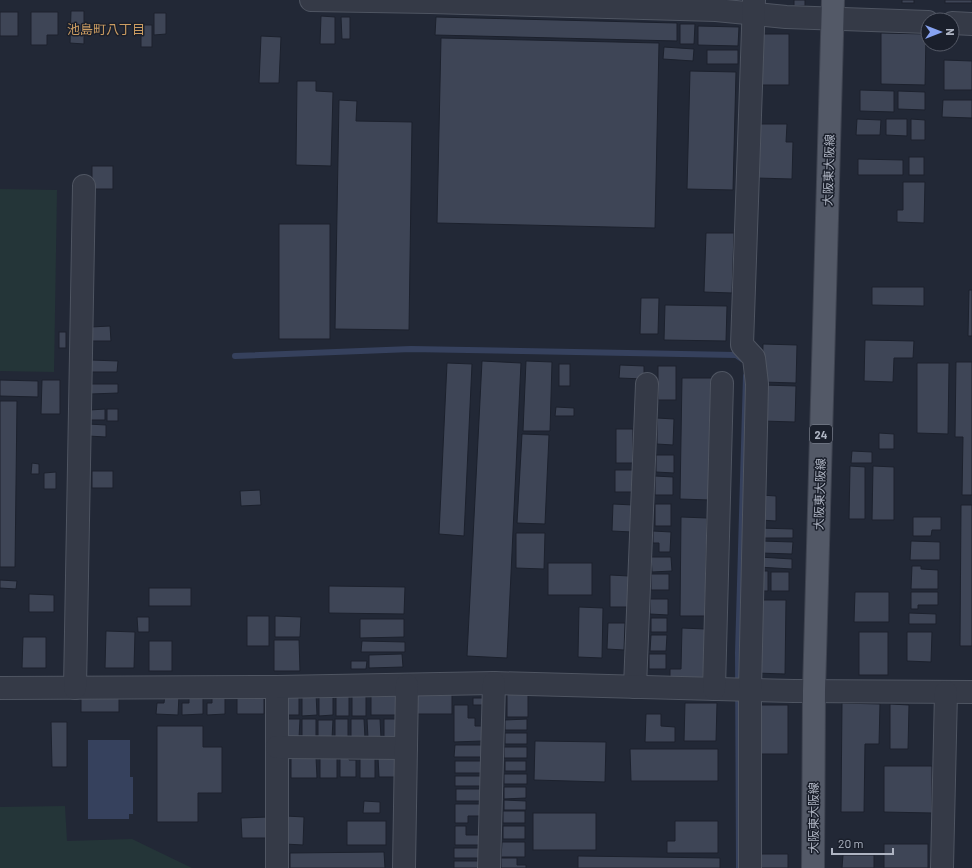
<svg xmlns="http://www.w3.org/2000/svg" width="972" height="868" viewBox="0 0 972 868" font-family="Barlow,'Noto Sans JP',sans-serif">
  <rect width="100%" height="100%" fill="#222836"/>
  <!-- green -->
  <g fill="#243538">
    <polygon points="0,189 57,190 54,372 0,371"/>
    <polygon points="65,806 67,841 132,839 192,868 0,868 0,807"/>
  </g>
  <!-- water -->
  <polygon fill="#36415d" points="88,740 130,740 130,777 133,777 133,814 129,814 129,819 88,819"/>
  <g fill="none" stroke-linecap="round" stroke-linejoin="round">
    <!-- stream -->
    <g stroke="#36415d" stroke-width="6">
      <polyline points="235,356 411,349 736,355 742,359"/>
      <polyline points="739,868 738,653 746,376"/>
    </g>
  </g>
  <!-- building -->
  <g fill="#3e4556" stroke="#1c212d">
    <rect x="794" y="0" width="11" height="6"/>
    <rect x="902" y="0" width="12" height="3"/>
    <rect x="945" y="0" width="27" height="3"/>
    <polygon points="71,11 84,11 84,44 70,43"/>
    <rect x="0" y="12" width="18" height="24"/>
    <polygon points="31,12 58,12 58,35 47,35 47,45 31,45"/>
    <polygon points="154,13 166,13 166,34 154,35"/>
    <polygon points="321,16 335,17 335,44 320,44"/>
    <polygon points="341,17 350,17 350,39 342,39"/>
    <polygon points="436,17 677,23 677,41 435,35"/>
    <polygon points="680,24 695,24 694,44 680,44"/>
    <rect x="141" y="25" width="11" height="22"/>
    <polygon points="698,26 739,27 738,46 698,45"/>
    <polygon points="881,33 926,34 925,85 881,84"/>
    <rect x="760" y="34" width="29" height="51"/>
    <polygon points="261,36 281,37 279,83 259,83"/>
    <polygon points="441,38 659,43 655,228 437,223"/>
    <polygon points="664,47 694,49 693,61 663,59"/>
    <rect x="707" y="50" width="31" height="14"/>
    <polygon points="944,60 972,61 972,90 944,90"/>
    <polygon points="690,71 736,72 733,190 687,189"/>
    <polygon points="297,81 316,81 316,91 333,92 331,166 296,165"/>
    <polygon points="860,90 894,91 894,112 860,111"/>
    <polygon points="898,91 925,92 925,110 898,109"/>
    <polygon points="339,100 357,101 356,121 412,122 409,330 335,329"/>
    <polygon points="943,100 972,100 972,118 942,117"/>
    <polygon points="857,119 881,120 880,135 856,135"/>
    <polygon points="886,119 907,119 907,136 886,135"/>
    <polygon points="911,119 925,120 925,140 911,140"/>
    <polygon points="757,124 787,124 786,142 793,142 792,179 756,178"/>
    <rect x="909" y="157" width="15" height="18"/>
    <polygon points="858,159 903,160 903,175 858,175"/>
    <rect x="92" y="166" width="21" height="23"/>
    <polygon points="903,182 925,182 924,223 897,222 897,210 903,210"/>
    <rect x="279" y="224" width="51" height="115"/>
    <polygon points="706,233 734,233 732,293 704,292"/>
    <polygon points="872,287 924,287 924,306 872,305"/>
    <polygon points="969,290 972,290 972,336 968,336"/>
    <polygon points="641,298 659,298 658,334 640,334"/>
    <polygon points="665,305 727,306 726,341 664,340"/>
    <polygon points="110,326 111,341 92,341 91,327"/>
    <rect x="59" y="332" width="7" height="16"/>
    <polygon points="865,340 914,341 913,358 894,358 893,382 864,381"/>
    <polygon points="763,344 797,345 796,383 762,382"/>
    <polygon points="91,360 118,361 117,372 91,372"/>
    <polygon points="482,361 521,363 507,658 467,656"/>
    <polygon points="526,361 552,362 550,431 523,431"/>
    <polygon points="956,362 972,362 972,495 962,495 963,437 955,437"/>
    <polygon points="447,363 472,364 464,536 439,534"/>
    <polygon points="917,363 949,363 948,434 917,433"/>
    <rect x="559" y="364" width="11" height="22"/>
    <polygon points="620,365 644,366 644,379 619,378"/>
    <rect x="658" y="366" width="18" height="34"/>
    <polygon points="682,378 713,378 710,500 680,499"/>
    <polygon points="0,380 38,381 38,397 0,396"/>
    <polygon points="42,380 60,380 60,414 41,414"/>
    <polygon points="91,384 118,384 118,393 91,394"/>
    <polygon points="763,385 796,386 795,422 763,421"/>
    <polygon points="0,401 17,401 15,567 0,567"/>
    <polygon points="556,407 574,408 574,416 555,416"/>
    <polygon points="105,409 105,420 90,420 90,410"/>
    <rect x="107" y="409" width="11" height="12"/>
    <polygon points="657,418 674,419 673,445 657,444"/>
    <polygon points="88,424 106,425 106,437 88,436"/>
    <rect x="616" y="429" width="17" height="34"/>
    <polygon points="879,433 894,434 894,449 879,449"/>
    <polygon points="522,434 549,435 545,524 517,523"/>
    <polygon points="852,451 872,452 872,463 851,463"/>
    <polygon points="656,455 674,455 674,473 656,472"/>
    <polygon points="32,463 39,464 39,474 31,474"/>
    <polygon points="850,466 865,467 865,519 849,519"/>
    <polygon points="873,466 894,467 894,520 872,520"/>
    <rect x="615" y="470" width="18" height="22"/>
    <rect x="92" y="471" width="21" height="17"/>
    <polygon points="56,472 56,489 44,489 44,473"/>
    <polygon points="655,476 673,477 673,495 655,495"/>
    <polygon points="260,490 261,505 241,506 240,491"/>
    <polygon points="761,495 776,496 776,521 760,520"/>
    <polygon points="613,504 633,505 632,532 612,531"/>
    <rect x="655" y="504" width="16" height="22"/>
    <polygon points="961,505 972,505 972,646 960,646"/>
    <polygon points="681,517 707,518 705,616 680,616"/>
    <polygon points="913,517 941,517 941,530 932,530 931,536 913,536"/>
    <polygon points="759,528 793,529 793,538 759,538"/>
    <polygon points="653,531 671,532 670,552 659,552 659,543 653,543"/>
    <polygon points="516,533 545,533 544,569 516,568"/>
    <polygon points="761,541 793,542 792,554 761,553"/>
    <polygon points="911,541 940,542 940,560 910,560"/>
    <polygon points="651,557 671,557 672,571 652,572"/>
    <polygon points="759,557 792,559 792,569 758,567"/>
    <rect x="548" y="563" width="44" height="32"/>
    <polygon points="912,566 921,566 921,569 938,570 938,589 911,589"/>
    <polygon points="757,571 768,571 768,591 758,591"/>
    <rect x="771" y="572" width="18" height="19"/>
    <rect x="651" y="574" width="18" height="16"/>
    <polygon points="610,575 629,576 628,607 610,607"/>
    <polygon points="0,580 17,581 16,589 0,588"/>
    <polygon points="329,586 405,587 404,614 329,613"/>
    <rect x="149" y="588" width="42" height="18"/>
    <polygon points="855,592 889,592 889,622 854,622"/>
    <polygon points="911,592 938,592 938,605 918,605 918,609 911,609"/>
    <polygon points="29,594 54,595 54,612 29,612"/>
    <polygon points="650,599 668,599 668,615 650,614"/>
    <polygon points="762,600 786,600 785,674 755,673"/>
    <polygon points="579,607 603,608 602,658 578,657"/>
    <polygon points="909,613 936,614 936,624 909,624"/>
    <rect x="247" y="616" width="22" height="30"/>
    <polygon points="275,616 301,617 300,637 275,637"/>
    <polygon points="137,617 149,617 149,632 138,632"/>
    <rect x="651" y="618" width="16" height="14"/>
    <polygon points="360,619 404,619 404,637 360,638"/>
    <polygon points="608,623 625,623 624,650 607,649"/>
    <polygon points="682,628 705,629 703,681 670,681 670,669 681,669"/>
    <polygon points="106,631 135,632 134,668 105,668"/>
    <rect x="859" y="632" width="29" height="43"/>
    <polygon points="907,632 932,632 931,662 907,661"/>
    <polygon points="651,635 667,635 666,651 650,651"/>
    <polygon points="23,637 46,637 46,668 22,668"/>
    <polygon points="274,640 299,640 300,671 274,671"/>
    <rect x="149" y="641" width="23" height="30"/>
    <polygon points="362,641 405,642 405,652 361,652"/>
    <polygon points="402,654 403,667 369,668 369,655"/>
    <rect x="649" y="654" width="17" height="15"/>
    <polygon points="351,661 367,661 366,669 351,669"/>
    <rect x="284" y="692" width="15" height="23"/>
    <rect x="336" y="692" width="13" height="24"/>
    <polygon points="264,693 264,714 237,714 237,694"/>
    <polygon points="302,693 316,693 317,715 302,716"/>
    <polygon points="319,693 333,693 333,715 319,716"/>
    <rect x="507" y="693" width="21" height="24"/>
    <polygon points="165,694 179,695 178,715 156,714 157,703 164,703"/>
    <polygon points="189,694 203,694 203,714 182,715 182,703 189,703"/>
    <rect x="352" y="694" width="14" height="22"/>
    <rect x="416" y="694" width="36" height="20"/>
    <rect x="81" y="695" width="38" height="17"/>
    <polygon points="212,695 225,695 225,714 207,715 207,703 212,703"/>
    <rect x="371" y="695" width="26" height="20"/>
    <rect x="473" y="698" width="12" height="7"/>
    <polygon points="685,703 717,703 716,741 684,741"/>
    <polygon points="842,703 880,704 879,744 865,744 864,812 841,812"/>
    <polygon points="890,704 909,705 908,749 890,749"/>
    <polygon points="454,705 468,705 468,718 475,718 475,726 482,726 482,741 454,742"/>
    <rect x="758" y="705" width="30" height="49"/>
    <polygon points="646,714 661,714 661,726 675,727 675,742 645,742"/>
    <polygon points="285,719 300,719 299,738 285,738"/>
    <polygon points="302,719 316,719 316,739 302,738"/>
    <rect x="335" y="719" width="13" height="19"/>
    <polygon points="351,719 364,719 365,738 351,738"/>
    <polygon points="367,719 380,719 381,738 368,738"/>
    <rect x="384" y="719" width="14" height="19"/>
    <polygon points="527,719 527,730 505,730 505,720"/>
    <polygon points="318,720 333,720 332,738 318,738"/>
    <polygon points="51,722 67,722 67,767 52,767"/>
    <polygon points="157,726 203,726 203,747 222,747 222,793 198,793 198,822 157,822"/>
    <rect x="505" y="733" width="22" height="11"/>
    <polygon points="535,741 606,742 605,782 534,780"/>
    <polygon points="455,745 482,745 482,757 454,757"/>
    <rect x="504" y="747" width="23" height="11"/>
    <polygon points="630,749 718,749 718,781 631,781"/>
    <rect x="360" y="753" width="15" height="25"/>
    <polygon points="340,754 349,754 349,760 356,760 356,777 340,777"/>
    <rect x="320" y="756" width="17" height="22"/>
    <polygon points="395,756 396,777 379,777 378,757"/>
    <polygon points="316,757 317,778 291,778 291,758"/>
    <rect x="455" y="761" width="26" height="12"/>
    <rect x="505" y="761" width="21" height="10"/>
    <polygon points="884,766 932,766 932,813 884,812"/>
    <rect x="504" y="774" width="23" height="10"/>
    <rect x="455" y="776" width="26" height="10"/>
    <polygon points="504,787 526,787 526,798 504,799"/>
    <rect x="456" y="789" width="25" height="12"/>
    <polygon points="504,800 526,801 526,810 504,810"/>
    <polygon points="364,801 380,802 380,813 363,813"/>
    <polygon points="455,804 480,804 480,816 468,816 468,823 455,823"/>
    <rect x="503" y="811" width="22" height="12"/>
    <rect x="533" y="813" width="63" height="37"/>
    <polygon points="286,816 304,817 303,845 285,844"/>
    <polygon points="268,817 268,838 242,838 241,818"/>
    <rect x="347" y="821" width="39" height="24"/>
    <polygon points="675,821 718,821 718,853 667,853 667,841 675,841"/>
    <polygon points="455,826 466,826 466,835 483,835 483,845 455,845"/>
    <rect x="503" y="826" width="22" height="13"/>
    <polygon points="502,842 525,842 525,857 501,857"/>
    <rect x="884" y="844" width="44" height="24"/>
    <rect x="454" y="848" width="26" height="10"/>
    <polygon points="384,852 385,868 290,868 290,853"/>
    <polygon points="756,854 788,854 788,868 755,868"/>
    <polygon points="843,855 874,855 874,868 842,868"/>
    <polygon points="578,856 720,858 720,868 578,868"/>
    <polygon points="501,858 517,858 517,865 526,865 526,868 501,868"/>
    <rect x="454" y="861" width="25" height="7"/>
  </g>
  <g fill="none" stroke-linecap="round" stroke-linejoin="round">
    <!-- minor casing -->
    <g stroke="#4f5562" stroke-width="24">
      <g id="minor">
        <polyline points="311,0 430,2 716,10 786,17 928,22"/>
        <polyline points="952,23 972,24"/>
        <polyline points="277,687 277,868"/>
        <polyline points="635,687 647,384"/>
        <polyline points="0,688 277,687 494,683 794,691 972,692"/>
        <polyline points="75,688 84,186"/>
        <polyline points="714,689 722,383"/>
        <polyline points="277,747 406,748"/>
        <polyline points="404,868 407,685"/>
        <polyline points="489,868 494,683"/>
        <polyline points="750,868 750,690 757,384 754,358 742,345 754,0"/>
        <polyline points="942,868 946,692"/>
      </g>
    </g>
    <!-- major casing -->
    <g stroke="#3e4350" stroke-width="24">
      <polyline id="major" points="813,868 814,691 833,0"/>
    </g>
    <!-- minor -->
    <use href="#minor" stroke="#353a47" stroke-width="22"/>
    <!-- major -->
    <use href="#major" stroke="#535967" stroke-width="22"/>
  </g>
  <g text-anchor="middle" dominant-baseline="central" stroke-width="3" stroke-linejoin="round" paint-order="stroke">
    <!-- shield labels -->
    <rect fill="#1a1f2b" stroke="#828895" stroke-width="1" x="810" y="425" width="22" height="18" rx="3"/>
    <g font-size="11" font-weight="bold" fill="#afb5c3">
      <text x="821" y="434">24</text>
    </g>
    <!-- street labels -->
    <g font-size="12" fill="#afb5c3" stroke="#1a1f2b">
      <text transform="translate(828 170) rotate(-88)">大阪東大阪線</text>
      <text transform="translate(819 494) rotate(-88)">大阪東大阪線</text>
      <text transform="translate(813 818) rotate(-90)">大阪東大阪線</text>
    </g>
    <!-- neighbourhood labels -->
    <g font-size="13" fill="#cc9d62" stroke="#1a1f2b">
      <text x="106" y="29">池島町八丁目</text>
    </g>
  </g>
  <!-- north arrow -->
  <g transform="translate(940 32) rotate(90)"><circle r="19" fill="#1a1f2b" stroke="#565b68"/>
  <path d="M0-3L7 15L0 10L-7 15Z" fill="#87a3f1"/>
  <text y="-6" font-size="11" font-weight="bold" text-anchor="middle" fill="#afb5c3">N</text>
  </g>
  <!-- scale -->
  <path d="M832 848v6h61v-6" fill="none" stroke="#afb5c3" stroke-width="2"/>
  <text x="838" y="848" font-size="12" fill="#afb5c3" stroke="#1a1f2b" stroke-width="3" paint-order="stroke">20 m</text>
</svg>
